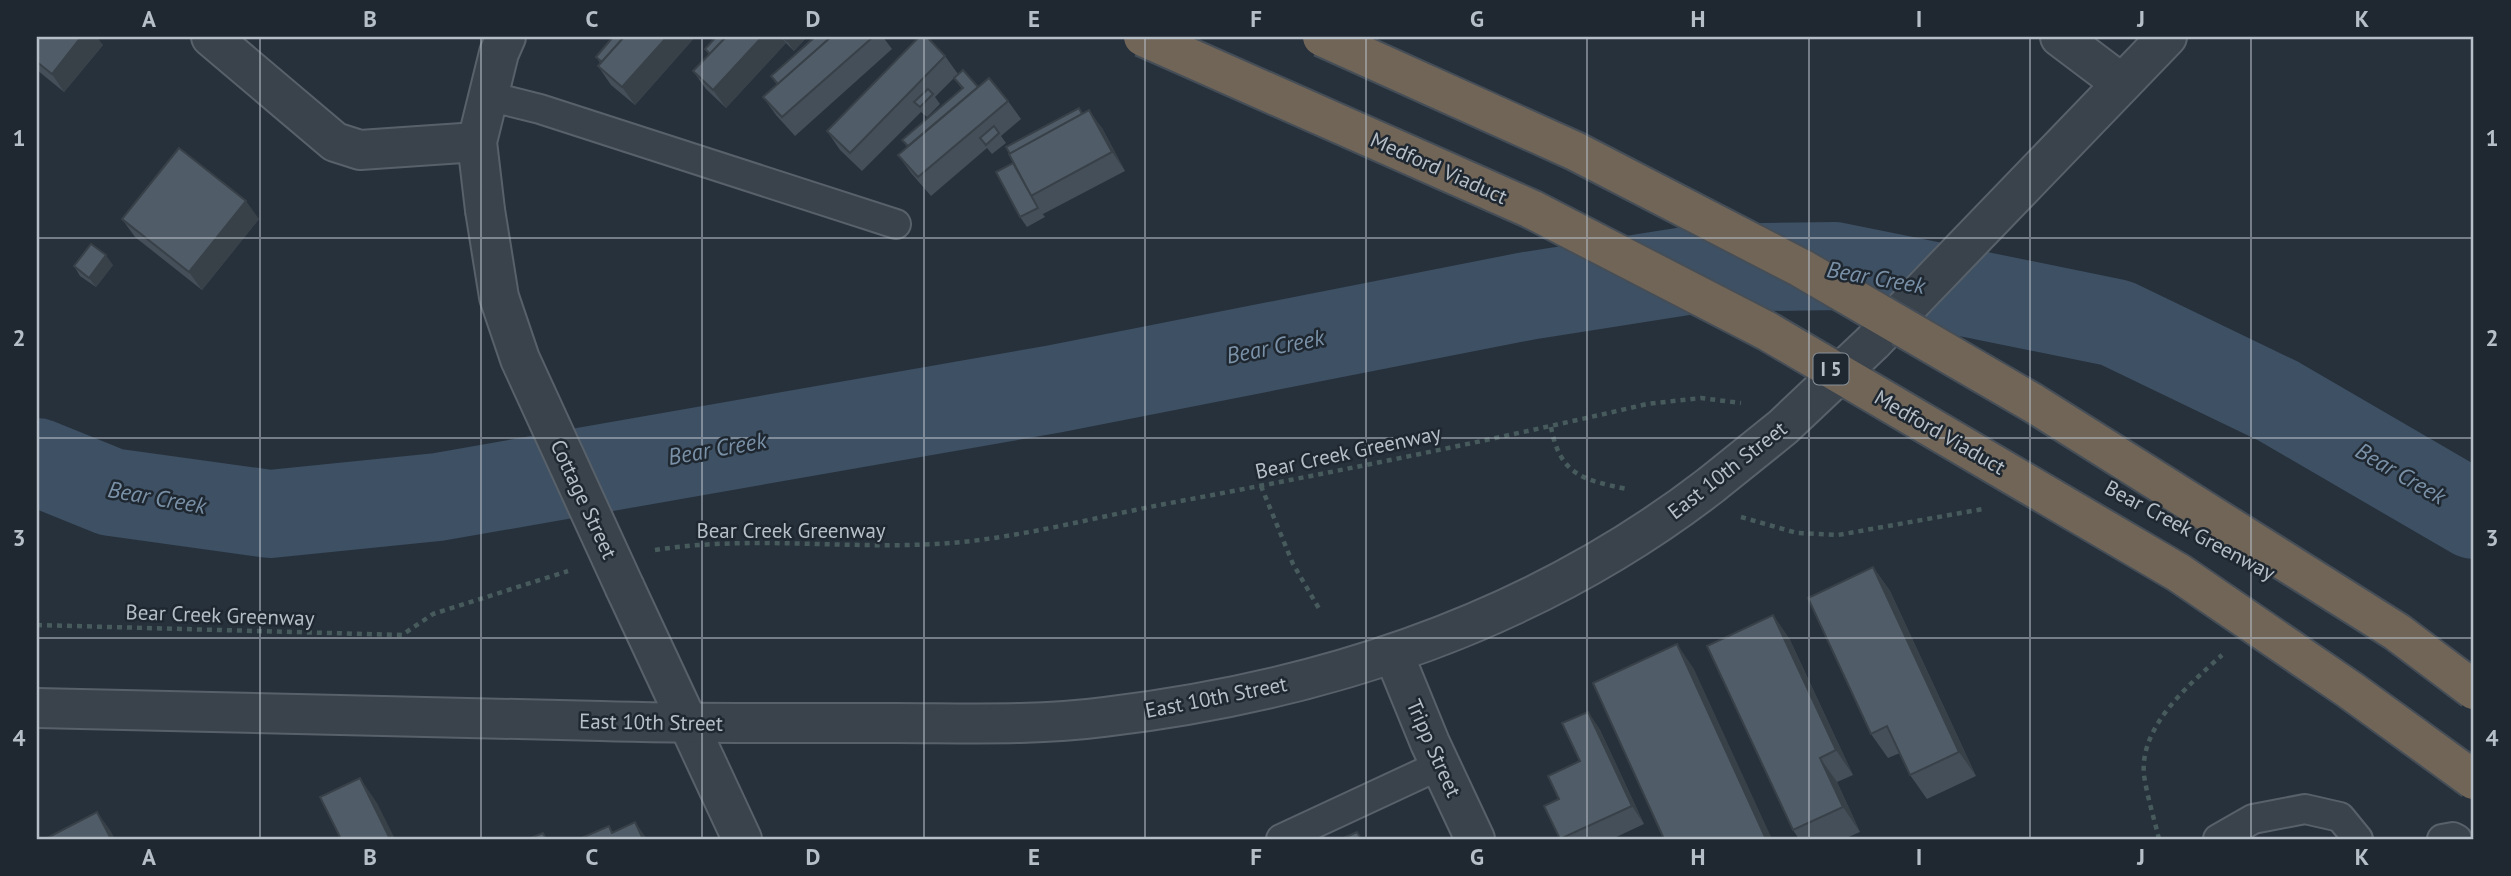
<svg xmlns="http://www.w3.org/2000/svg" width="2511" height="876" viewBox="0 0 2511 876" font-family="'PT Sans',sans-serif">
  <rect width="100%" height="100%" fill="#27313c"/>
  <g fill="none" stroke-linecap="round" stroke-linejoin="round">
    <!-- river -->
    <polyline stroke="#3e5063" stroke-width="88" points="37,462 111,492 270,514 438,497 1054,389 1527,296 1705,268 1835,266 2116,323 2278,401 2474,515"/>
    <!-- service casing -->
    <g stroke="#58616a" stroke-width="32">
      <g id="service">
        <polyline points="488,96 540,109 896,224"/>
        <polyline points="1281,839 1440,765"/>
        <polyline points="2218,839 2253,819 2305,809 2340,817 2358,839"/>
        <polyline points="2442,839 2453,837 2457,839"/>
      </g>
    </g>
    <!-- minor casing -->
    <g stroke="#58616a" stroke-width="42">
      <g id="minor">
        <polyline points="211,37 335,142 360,150 477,142"/>
        <polyline points="2060,37 2121,83"/>
        <polyline points="1394,655 1430,743 1475,839"/>
        <polyline points="688,723 742,839"/>
      </g>
    </g>
    <!-- tertiary casing -->
    <g stroke="#58616a" stroke-width="42">
      <g id="tertiary">
        <polyline points="485,210 477,142 499,53 506,37"/>
        <polyline points="1873,342 2167,37"/>
        <polyline points="625,588 688,723"/>
        <path d="M37,708C225,712 413,717 601,721C699,724 797,723 895,723C964,723 1035,726 1104,717C1323,691 1535,621 1711,485"/>
      </g>
    </g>
    <!-- path -->
    <g stroke="#485b5c" stroke-width="4.5" stroke-dasharray="5 5" stroke-linecap="butt">
      <path d="M1551,427C1560,475 1583,480 1627,489"/>
      <polyline points="1261,486 1293,564 1321,612"/>
      <polyline points="1741,517 1797,533 1838,535 1983,509"/>
      <path d="M655,550C757,534 860,552 962,542C1031,535 1101,516 1170,503C1330,473 1489,441 1647,404L1701,398L1741,403"/>
      <polyline points="37,625 402,635 433,614 568,571"/>
      <path d="M2159,839C2154,818 2147,796 2144,775C2139,726 2190,684 2222,655"/>
    </g>
    <!-- service -->
    <use href="#service" stroke="#3a434c" stroke-width="28"/>
    <!-- minor -->
    <use href="#minor" stroke="#3a434c" stroke-width="38"/>
    <!-- tertiary -->
    <use href="#tertiary" stroke="#3a434c" stroke-width="38"/>
    <!-- tertiary-bridge casing -->
    <g stroke="#58616a" stroke-width="42" stroke-linecap="butt">
      <g id="tertiary-bridge">
        <polyline points="485,210 499,297 520,359 625,588"/>
        <polyline points="1711,485 1783,427 1873,342"/>
      </g>
    </g>
    <!-- motorway-bridge casing -->
    <g stroke="#454e57" stroke-width="42" stroke-linecap="butt">
      <g id="motorway-bridge">
        <polyline points="1143,37 1531,209 1767,331 2179,573 2350,690 2474,780"/>
        <polyline points="1322,37 1575,151 1801,268 2033,403 2397,632 2474,690"/>
      </g>
    </g>
    <!-- tertiary-bridge -->
    <use href="#tertiary-bridge" stroke="#3a434c" stroke-width="38"/>
    <!-- motorway-bridge -->
    <use href="#motorway-bridge" stroke="#716558" stroke-width="38"/>
  </g>
  <!-- wall -->
  <g fill="#454f59">
    <polygon points="37,37 103,45 64,92 37,70"/>
    <polygon points="613,37 695,37 635,105 611,85 598,66 601,64 596,57"/>
    <polygon points="716,37 805,37 806,38 794,51 786,43 726,108 706,89 693,71 709,55 705,49"/>
    <polygon points="815,37 883,37 892,49 795,136 776,115 763,97 777,85 771,76"/>
    <polygon points="945,56 958,74 978,87 1008,101 1021,119 1001,136 1006,143 992,154 987,148 931,196 911,173 898,155 907,147 902,140 962,89 954,78 935,97 940,104 927,117 921,112 862,171 840,150 827,131"/>
    <polygon points="1079,108 1083,113 1102,128 1125,171 1043,214 1042,213 1045,217 1027,227 1020,217 1013,163"/>
    <polygon points="122,219 259,219 202,290 135,237"/>
    <polygon points="113,265 96,287 80,276 74,266"/>
    <polygon points="1873,567 1890,591 1976,776 1927,799 1910,775 1900,753 1888,758 1871,734"/>
    <polygon points="1773,615 1790,640 1853,775 1837,782 1860,832 1844,839 1799,839 1793,830"/>
    <polygon points="1588,712 1600,730 1644,824 1612,839 1560,839 1559,799 1580,761"/>
  </g>
  <!-- shaded-wall -->
  <g fill="#384048">
    <polygon points="81,37 97,37 103,45 64,92 52,74"/>
    <polygon points="667,37 695,37 635,105 622,87"/>
    <polygon points="762,37 781,37 786,43 726,108 713,90"/>
    <polygon points="783,37 805,37 806,38 794,51 787,41"/>
    <polygon points="1089,110 1102,128 1125,171 1112,152"/>
    <polygon points="246,201 259,219 202,290 189,272"/>
    <polygon points="106,255 113,265 96,287 89,278"/>
    <polygon points="1873,567 1890,591 1976,776 1959,752"/>
    <polygon points="1773,615 1790,640 1853,775 1836,750"/>
    <polygon points="1677,644 1694,669 1772,839 1766,839"/>
    <polygon points="1588,712 1600,730 1644,824 1632,806"/>
    <polygon points="1820,758 1837,782 1860,832 1843,807"/>
    <polygon points="360,778 377,803 395,839 390,839"/>
    <polygon points="97,812 110,830 115,839 111,839"/>
    <polygon points="635,822 647,839 643,839"/>
  </g>
  <!-- building -->
  <g fill="#505c67" stroke="#384048" stroke-width="2">
    <polygon points="37,37 81,37 52,74 37,62"/>
    <polygon points="613,37 624,37 602,62 596,57"/>
    <polygon points="624,37 667,37 622,87 598,66"/>
    <polygon points="716,37 726,37 710,54 705,49"/>
    <polygon points="726,37 762,37 713,90 693,71"/>
    <polygon points="783,37 792,37 787,41"/>
    <polygon points="815,37 831,37 778,84 771,76"/>
    <polygon points="831,37 873,37 782,117 763,97"/>
    <polygon points="919,37 927,37 945,56 850,153 827,131"/>
    <polygon points="963,70 978,87 908,146 902,140 963,88 954,78"/>
    <polygon points="989,78 1008,101 918,177 898,155"/>
    <polygon points="928,89 933,94 920,107 914,102"/>
    <polygon points="1079,108 1082,114 1010,154 1006,147"/>
    <polygon points="1089,110 1112,152 1031,196 1009,154"/>
    <polygon points="994,126 999,133 986,145 980,138"/>
    <polygon points="179,148 246,201 189,272 122,219"/>
    <polygon points="1013,163 1038,208 1020,217 996,172"/>
    <polygon points="91,244 106,255 89,278 74,266"/>
    <polygon points="1873,567 1959,752 1910,775 1887,726 1871,734 1808,598"/>
    <polygon points="1773,615 1836,750 1820,758 1843,807 1793,830 1707,646"/>
    <polygon points="1677,644 1766,839 1664,839 1593,683"/>
    <polygon points="1588,712 1632,806 1560,839 1544,806 1559,799 1548,776 1580,761 1562,723"/>
    <polygon points="360,778 390,839 341,839 320,797"/>
    <polygon points="97,812 111,839 45,839"/>
    <polygon points="635,822 643,839 579,839 609,826 612,833"/>
    <polygon points="1357,832 1361,839 1341,839"/>
    <polygon points="543,833 546,839 528,839"/>
  </g>
  <!-- grid -->
  <path fill="none" stroke="#b6bec7" stroke-width="2" stroke-opacity="0.55" d="M260,37V839M481,37V839M702,37V839M924,37V839M1145,37V839M1366,37V839M1587,37V839M1809,37V839M2030,37V839M2251,37V839M37,238H2474M37,438H2474M37,638H2474"/>
  <g text-anchor="middle" dominant-baseline="central" stroke-width="5" stroke-linejoin="round" paint-order="stroke">
    <!-- shield labels -->
    <rect fill="#1f2831" stroke="#89919a" stroke-width="2" x="1813.5" y="353.5" width="35" height="31" rx="5"/>
    <g font-size="19" font-weight="bold" fill="#b6bec7">
      <text x="1831" y="369">I 5</text>
    </g>
    <!-- street labels -->
    <g font-size="21" fill="#b6bec7" stroke="#1f2831">
      <text transform="translate(1439 168) rotate(24)">Medford Viaduct</text>
      <text transform="translate(1940 432) rotate(30)">Medford Viaduct</text>
      <text transform="translate(1348 452) rotate(-12)">Bear Creek Greenway</text>
      <text transform="translate(1727 470) rotate(-38)">East 10th Street</text>
      <text transform="translate(584 499) rotate(65)">Cottage Street</text>
      <text x="791" y="530">Bear Creek Greenway</text>
      <text transform="translate(2190 530) rotate(28)">Bear Creek Greenway</text>
      <text transform="translate(220 615) rotate(2)">Bear Creek Greenway</text>
      <text transform="translate(1216 697) rotate(-11)">East 10th Street</text>
      <text transform="translate(651 722) rotate(1)">East 10th Street</text>
      <text transform="translate(1434 748) rotate(66)">Tripp Street</text>
    </g>
    <!-- water labels -->
    <g font-size="23" font-style="italic" fill="#7a91a7" stroke="#1f2831">
      <text transform="translate(1876 277) rotate(10)">Bear Creek</text>
      <text transform="translate(1275 346) rotate(-11)">Bear Creek</text>
      <text transform="translate(717 448) rotate(-10)">Bear Creek</text>
      <text transform="translate(2401 473) rotate(30)">Bear Creek</text>
      <text transform="translate(157 497) rotate(10)">Bear Creek</text>
    </g>
  </g>
  <!-- border -->
  <rect width="2511" height="876" fill="none" stroke="#1f2831" stroke-width="77"/>
  <rect x="38" y="38" width="2434" height="800" fill="none" stroke="#b6bec7" stroke-width="2.5"/>
  <g font-size="23" text-anchor="middle" font-weight="bold" fill="#b6bec7">
    <text x="149" y="27">A</text>
    <text x="370" y="27">B</text>
    <text x="592" y="27">C</text>
    <text x="813" y="27">D</text>
    <text x="1034" y="27">E</text>
    <text x="1256" y="27">F</text>
    <text x="1477" y="27">G</text>
    <text x="1698" y="27">H</text>
    <text x="1919" y="27">I</text>
    <text x="2141" y="27">J</text>
    <text x="2362" y="27">K</text>
    <text x="19" y="146">1</text>
    <text x="2492" y="146">1</text>
    <text x="19" y="346">2</text>
    <text x="2492" y="346">2</text>
    <text x="19" y="546">3</text>
    <text x="2492" y="546">3</text>
    <text x="19" y="746">4</text>
    <text x="2492" y="746">4</text>
    <text x="149" y="865">A</text>
    <text x="370" y="865">B</text>
    <text x="592" y="865">C</text>
    <text x="813" y="865">D</text>
    <text x="1034" y="865">E</text>
    <text x="1256" y="865">F</text>
    <text x="1477" y="865">G</text>
    <text x="1698" y="865">H</text>
    <text x="1919" y="865">I</text>
    <text x="2141" y="865">J</text>
    <text x="2362" y="865">K</text>
  </g>
</svg>
